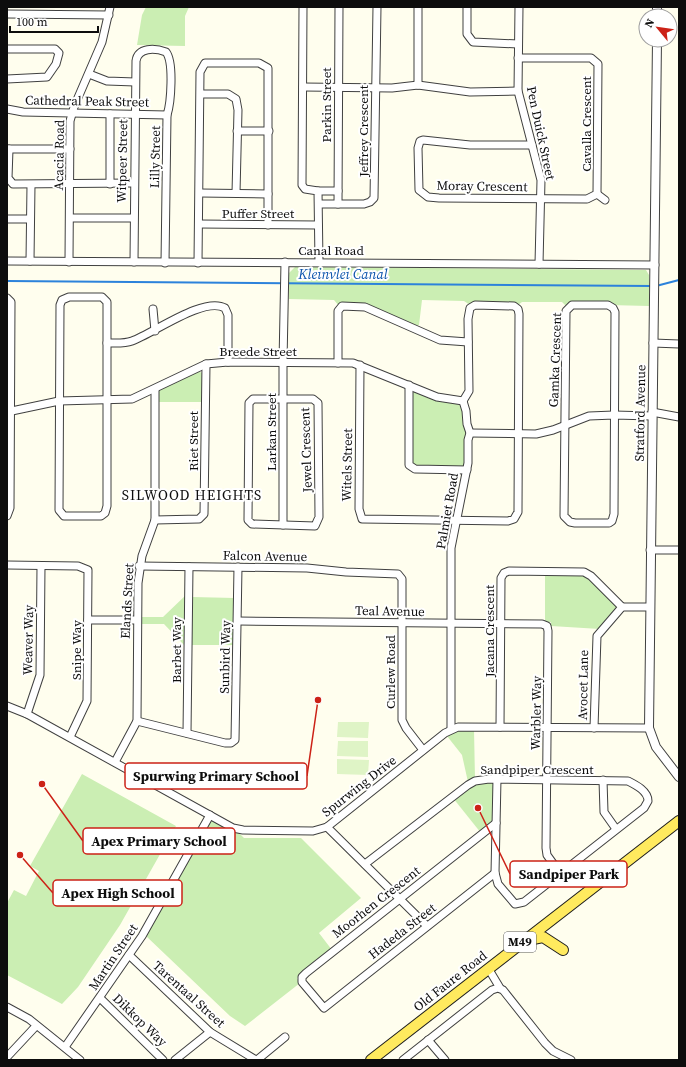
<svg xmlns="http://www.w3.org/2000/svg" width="686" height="1067" viewBox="0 0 686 1067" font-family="'Source Serif 4',serif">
  <rect width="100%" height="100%" fill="#fffeee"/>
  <!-- green -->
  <g fill="#cbeeb3">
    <polygon points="146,7 189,7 185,16 185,46 137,45 142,15"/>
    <polygon points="295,267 646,270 649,275 649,306 568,304 566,306 562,302 522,302 518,305 470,305 464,301 422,300 419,325 416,326 364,304 339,306 334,300 289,299 289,273"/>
    <polygon points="199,371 203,374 203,402 158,402 159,390"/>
    <polygon points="415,391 438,401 455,403 461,406 467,431 464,467 415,467 411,462 412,393"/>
    <polygon points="545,574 586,575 617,605 617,608 600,629 551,626 551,622 545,622"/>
    <polygon points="186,595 185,646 164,624 140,624 140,617 163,617"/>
    <polygon points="192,597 235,598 234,645 192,645"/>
    <polygon points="474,729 475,779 468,782 462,755 447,736 456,730"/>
    <polygon points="82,774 176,826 120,925 78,987 62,1004 7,975 7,903 14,890 26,896 39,871 30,866"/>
    <polygon points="477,782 492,782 494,785 494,820 481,833 453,798"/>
    <polygon points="213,821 239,833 244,838 301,838 361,898 319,933 332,950 297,978 300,983 245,1026 230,1016 146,936 210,822"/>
  </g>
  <!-- pitch -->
  <g fill="#dff4c6">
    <polygon points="338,722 369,722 368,738 337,737"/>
    <polygon points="338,741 368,741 368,757 337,756"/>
    <polygon points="337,759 369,760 368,775 337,774"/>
  </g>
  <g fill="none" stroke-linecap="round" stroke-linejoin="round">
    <!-- stream -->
    <g stroke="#2c82db" stroke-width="2">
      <polyline points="7,281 652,286"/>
      <polyline points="656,286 679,280"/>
    </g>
    <!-- minor casing -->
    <g stroke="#404040" stroke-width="9">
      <g id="minor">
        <polyline points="303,7 302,185 305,189 318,191 319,262"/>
        <polyline points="418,7 418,85"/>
        <polyline points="467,7 467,34 473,42 518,44"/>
        <polyline points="519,7 518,91 541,180 539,264"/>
        <polyline points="7,14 109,15"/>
        <polyline points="7,49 55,49 59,53 56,64 47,77 7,79"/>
        <polyline points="518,58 591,58 598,64 597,194 587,199 439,198 428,197 419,190 418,148 420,141 423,140 470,145 532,145"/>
        <polyline points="89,74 107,81 135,82"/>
        <polyline points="303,87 392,88 418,85 470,92 518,91"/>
        <polyline points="201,94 228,94 236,99 238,110 236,193"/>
        <polyline points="7,109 23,112 167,115"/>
        <polyline points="237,131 269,131"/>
        <polyline points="7,149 70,149"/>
        <polyline points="9,149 8,178 13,184 133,183"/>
        <polyline points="110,184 110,114"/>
        <polyline points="318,191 338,191"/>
        <polyline points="200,193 268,194"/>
        <polyline points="597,194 605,200"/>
        <polyline points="319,204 364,204 370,202 374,198 377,7"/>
        <polyline points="338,204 339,7"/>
        <polyline points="70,218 133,218"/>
        <polyline points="7,219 30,219"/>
        <polyline points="199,224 318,225"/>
        <polyline points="7,261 655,265"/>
        <polyline points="30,261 31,185"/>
        <polyline points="69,262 70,121 74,107 102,42 110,7"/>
        <path d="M134,262L136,61C138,47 155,48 166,52C174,62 171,103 167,115L165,263"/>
        <polyline points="198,263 200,72 205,63 259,63 268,68 268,225"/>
        <polygon points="69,297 102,297 107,302 107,506 105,513 101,516 64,516 59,510 60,305 62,300"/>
        <polyline points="7,298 11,302 10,508 7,516"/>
        <polygon points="572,305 608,305 613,308 615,312 614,514 612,521 609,523 575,523 570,522 564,516 566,311"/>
        <polyline points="153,309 155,331"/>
        <path d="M107,343C115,343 124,344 132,341C154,333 204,296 225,308L228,315V362"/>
        <polyline points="653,343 679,344"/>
        <polyline points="338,363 338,311 342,306 365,307 440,340 468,342"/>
        <polyline points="360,365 359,509 362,519 508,521 514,519 518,512 519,314 518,309 514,306 475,305 470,308 468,319 469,391 463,401"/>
        <polyline points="409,385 409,465 415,469 467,470"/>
        <polygon points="253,399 313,399 318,403 319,517 315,526 252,524 248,520 249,403"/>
        <polyline points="7,412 59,401 132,399 206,364 228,362 353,363 437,397 463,401"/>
        <polyline points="652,412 679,417"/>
        <polyline points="470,433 536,434 553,430 589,416 614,415 652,416"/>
        <polyline points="155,520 199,519 204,514 206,364"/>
        <polyline points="283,525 283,362 285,262"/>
        <polyline points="650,550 679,550"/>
        <polyline points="7,565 78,566 88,570 87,701 70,737"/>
        <polyline points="139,566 307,568 346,572 398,574 402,579 402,720 406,728 423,750"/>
        <polyline points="88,620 137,620"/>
        <polyline points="238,621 542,624 547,626 548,631 546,848 547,855 560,873"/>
        <polyline points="7,706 27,714 233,828 243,830 313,831 327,827 445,733 458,727 649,728"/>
        <polyline points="27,714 40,675 41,566"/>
        <polyline points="137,721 225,743 231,743 235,740 238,567"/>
        <polyline points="500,727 501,578 504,573 509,571 584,572 591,576 622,607"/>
        <polyline points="594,728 597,636 622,607 650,607"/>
        <polyline points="451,729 451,548 468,463 468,440 470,433 467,424 466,411 463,401"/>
        <polyline points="187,733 189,567"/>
        <polyline points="115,762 137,721 138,583 142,556 155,520 155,389"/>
        <polyline points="603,780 604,812 616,829"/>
        <polyline points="327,827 427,926"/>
        <path d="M365,864L468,785L475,781L489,779L628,781C636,785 648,791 648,801L644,808L524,902L515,904L498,884L495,873L497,779"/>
        <polyline points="495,873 324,1008 302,982 302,977 306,973 496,823"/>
        <polyline points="129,955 210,1032 256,1060"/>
        <polyline points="488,968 500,988"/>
        <polyline points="100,998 163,1060"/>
        <polyline points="7,1007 29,1019 80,1060"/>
        <polyline points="428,1040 445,1060"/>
        <polyline points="65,1047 142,936 210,815"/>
        <polyline points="7,1057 36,1026"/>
        <polyline points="175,1060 210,1032"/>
        <polyline points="257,1060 285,1037"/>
        <polyline points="403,1060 492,990 498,988 503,990 545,1043 553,1051 571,1060"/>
      </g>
    </g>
    <!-- tertiary casing -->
    <g stroke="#404040" stroke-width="10">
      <g id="tertiary">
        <polyline points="657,16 657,7"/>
        <polyline points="657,40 649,728 656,747 679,777"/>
      </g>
    </g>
    <!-- primary casing -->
    <g stroke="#1e1e1e" stroke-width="12">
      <g id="primary">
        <polyline points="528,940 543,937 563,950"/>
        <polyline points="371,1060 679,821"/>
      </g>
    </g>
    <!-- minor -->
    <use href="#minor" stroke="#fff" stroke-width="7"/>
    <!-- tertiary -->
    <use href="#tertiary" stroke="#fff" stroke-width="8"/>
    <!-- primary -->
    <use href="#primary" stroke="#ffea5e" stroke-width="10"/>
  </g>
  <g text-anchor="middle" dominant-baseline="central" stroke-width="4" stroke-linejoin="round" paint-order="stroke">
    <!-- shield labels -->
    <rect fill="#fff" stroke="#565656" stroke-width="1" x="504" y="932" width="32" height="20" rx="3"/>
    <g font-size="12" font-weight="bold" fill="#0d0d0d">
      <text x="520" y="942">M49</text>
    </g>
    <!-- street labels -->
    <g font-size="13" fill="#0d0d0d" stroke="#fff">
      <text transform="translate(87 101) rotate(1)">Cathedral Peak Street</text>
      <text transform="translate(326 105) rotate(-90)">Parkin Street</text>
      <text transform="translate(586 124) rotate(-90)">Cavalla Crescent</text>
      <text transform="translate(363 131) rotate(-90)">Jeffrey Crescent</text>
      <text transform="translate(541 133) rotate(78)">Pen Duick Street</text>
      <text transform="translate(59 155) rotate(-89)">Acacia Road</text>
      <text transform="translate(155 157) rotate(-89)">Lilly Street</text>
      <text transform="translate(122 161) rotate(-89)">Witpeer Street</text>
      <text transform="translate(482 186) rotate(1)">Moray Crescent</text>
      <text x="258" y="213">Puffer Street</text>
      <text x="331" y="250">Canal Road</text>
      <text x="258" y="351">Breede Street</text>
      <text transform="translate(555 360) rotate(-88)">Gamka Crescent</text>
      <text transform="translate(640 413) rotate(-89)">Stratford Avenue</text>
      <text transform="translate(271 432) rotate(-90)">Larkan Street</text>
      <text transform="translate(193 441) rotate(-90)">Riet Street</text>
      <text transform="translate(306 450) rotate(-92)">Jewel Crescent</text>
      <text transform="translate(347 465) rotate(-89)">Witels Street</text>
      <text transform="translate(447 511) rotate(-80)">Palmiet Road</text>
      <text transform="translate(265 556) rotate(1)">Falcon Avenue</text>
      <text transform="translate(127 601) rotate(-87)">Elands Street</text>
      <text transform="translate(390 611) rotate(1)">Teal Avenue</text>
      <text transform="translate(489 631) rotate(-90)">Jacana Crescent</text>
      <text transform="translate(28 640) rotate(-89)">Weaver Way</text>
      <text transform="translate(76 650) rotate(-90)">Snipe Way</text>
      <text transform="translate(176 650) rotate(-90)">Barbet Way</text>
      <text transform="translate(225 657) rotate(-89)">Sunbird Way</text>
      <text transform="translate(390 672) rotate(-90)">Curlew Road</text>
      <text transform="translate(583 685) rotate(-89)">Avocet Lane</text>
      <text transform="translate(536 713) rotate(-89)">Warbler Way</text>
      <text x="537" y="769">Sandpiper Crescent</text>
      <text transform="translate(359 786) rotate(-38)">Spurwing Drive</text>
      <text transform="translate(376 902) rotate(-38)">Moorhen Crescent</text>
      <text transform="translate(402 931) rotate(-38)">Hadeda Street</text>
      <text transform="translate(113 957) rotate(-56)">Martin Street</text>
      <text transform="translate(450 981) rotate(-38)">Old Faure Road</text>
      <text transform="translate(189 994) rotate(42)">Tarentaal Street</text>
      <text transform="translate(140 1020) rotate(44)">Dikkop Way</text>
    </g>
    <!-- water labels -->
    <g font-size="14" font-style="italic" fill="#0a53ac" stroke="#fff">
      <text x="343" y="274">Kleinvlei Canal</text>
    </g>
    <!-- neighbourhood labels -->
    <g font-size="14" letter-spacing="1" fill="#0d0d0d" stroke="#fff">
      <text x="192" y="495">SILWOOD HEIGHTS</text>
    </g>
  </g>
  <!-- callouts -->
  <path fill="none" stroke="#cc2217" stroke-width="1.5" d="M318 700L307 776M42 784L83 841M478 808L510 874M20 855L53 893"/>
  <g fill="#cc2217" stroke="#fff" stroke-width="1.5">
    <circle cx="318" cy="700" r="4"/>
    <circle cx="42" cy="784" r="4"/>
    <circle cx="478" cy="808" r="4"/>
    <circle cx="20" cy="855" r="4"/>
  </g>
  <g fill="#fff" stroke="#cc2217" stroke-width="1.5">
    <rect x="125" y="763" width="182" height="26" rx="4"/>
    <rect x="83" y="828" width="152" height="26" rx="4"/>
    <rect x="510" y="861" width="117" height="26" rx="4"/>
    <rect x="53" y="880" width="129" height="26" rx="4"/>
  </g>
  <g font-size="14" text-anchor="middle" font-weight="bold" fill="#0d0d0d">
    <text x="216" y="781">Spurwing Primary School</text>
    <text x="159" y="846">Apex Primary School</text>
    <text x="569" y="879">Sandpiper Park</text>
    <text x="118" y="898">Apex High School</text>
  </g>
  <!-- border -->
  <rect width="686" height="1067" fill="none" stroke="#0d0d0d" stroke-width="16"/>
  <!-- north arrow -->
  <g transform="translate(658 28) rotate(299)"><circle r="19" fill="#ffffff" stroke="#9e9e9e"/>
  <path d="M0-3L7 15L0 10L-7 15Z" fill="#cc2217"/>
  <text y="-6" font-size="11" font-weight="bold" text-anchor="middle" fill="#0d0d0d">N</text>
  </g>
  <!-- scale -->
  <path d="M10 26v6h88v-6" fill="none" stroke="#0d0d0d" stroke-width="2"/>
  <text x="16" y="26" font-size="12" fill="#0d0d0d" stroke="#ffffff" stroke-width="3" paint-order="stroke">100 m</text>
</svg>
